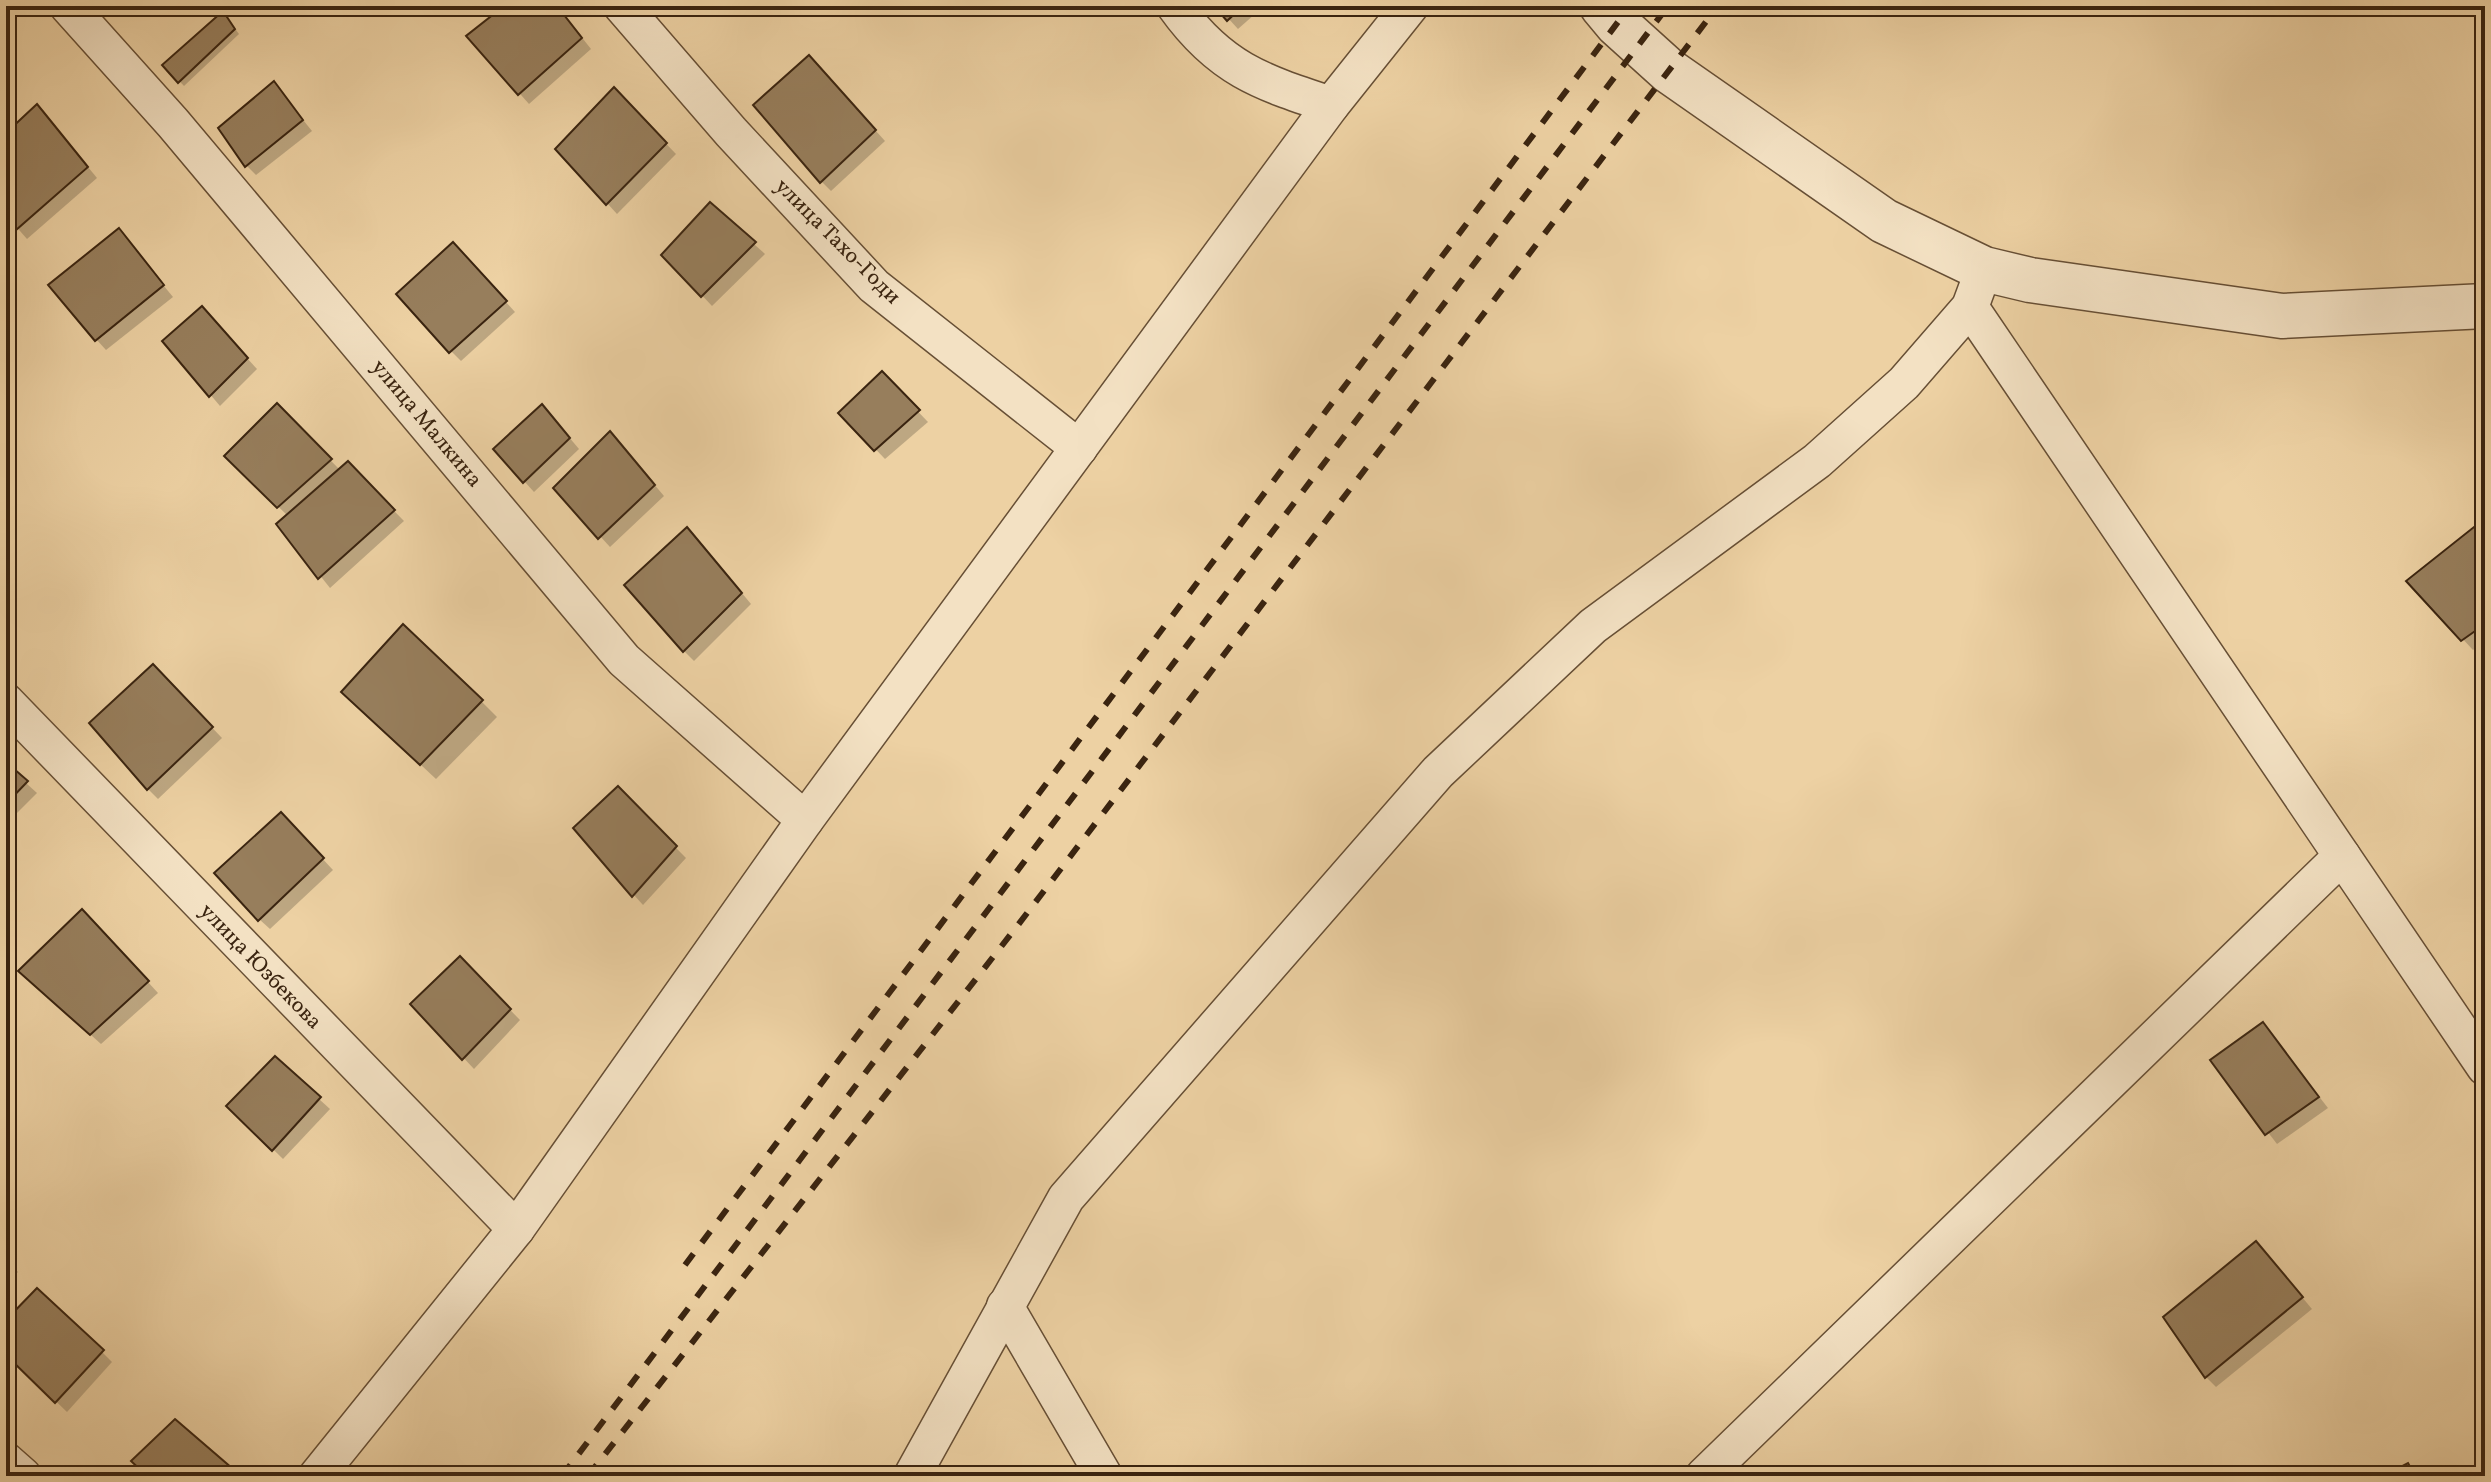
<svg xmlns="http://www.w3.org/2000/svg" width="2491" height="1482" viewBox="0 0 2491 1482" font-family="Vollkorn,serif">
  <rect width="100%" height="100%" fill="#edd1a3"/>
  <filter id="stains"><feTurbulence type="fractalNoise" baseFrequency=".0025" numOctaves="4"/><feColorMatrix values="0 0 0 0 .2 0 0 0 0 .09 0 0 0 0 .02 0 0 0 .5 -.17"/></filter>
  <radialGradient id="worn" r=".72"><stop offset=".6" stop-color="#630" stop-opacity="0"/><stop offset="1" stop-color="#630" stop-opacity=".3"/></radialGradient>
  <!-- shadow -->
  <g fill="#0003">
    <polygon points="507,6 557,6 591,49 529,104 469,36"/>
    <polygon points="1217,6 1264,6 1238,29"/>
    <polygon points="227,18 239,34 184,86 165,66"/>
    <polygon points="819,68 885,141 831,191 821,181"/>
    <polygon points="274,84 312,131 256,175 246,165"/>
    <polygon points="614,90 676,154 617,214 558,149"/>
    <polygon points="47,117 97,178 27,239 6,215 6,136"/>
    <polygon points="710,205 765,254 712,306 664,255"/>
    <polygon points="119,231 173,297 106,350 96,339"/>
    <polygon points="463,255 515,312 461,361 451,351"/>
    <polygon points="212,319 257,369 220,406 165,341"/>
    <polygon points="882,374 928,422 885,459 841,413"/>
    <polygon points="277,406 340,470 348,464 404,521 330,588 279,524 288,516 226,456"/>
    <polygon points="552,417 579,449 534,492 524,481"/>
    <polygon points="620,444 664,496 610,547 556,488"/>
    <polygon points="697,539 751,604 694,661 684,651"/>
    <polygon points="2485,541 2485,641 2473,650 2409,581"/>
    <polygon points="153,666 222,738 158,799 148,789"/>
    <polygon points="481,701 497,717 436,779 359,707"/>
    <polygon points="6,765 37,793 6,824"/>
    <polygon points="618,789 686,858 643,905 634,895"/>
    <polygon points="291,825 333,870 270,929 259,919"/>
    <polygon points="93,922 158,993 101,1044 31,981"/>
    <polygon points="460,959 520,1020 474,1069 413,1004"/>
    <polygon points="2263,1025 2328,1108 2277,1144 2213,1061"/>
    <polygon points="275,1059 330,1109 283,1159 229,1106"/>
    <polygon points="2266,1254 2312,1309 2216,1387 2206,1377"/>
    <polygon points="6,1259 18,1272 6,1284"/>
    <polygon points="6,1323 102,1352 112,1362 67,1412 6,1353"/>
    <polygon points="2485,1467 2485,1476 2475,1476"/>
  </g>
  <!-- building -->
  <g fill="#977e5c" stroke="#3a2410" stroke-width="2">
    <polygon points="504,6 557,6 582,38 518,95 466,36"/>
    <polygon points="1214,6 1243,6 1227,21"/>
    <polygon points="223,11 235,29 178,83 162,65"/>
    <polygon points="809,55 876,130 820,183 753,105"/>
    <polygon points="274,81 303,120 245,167 218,128"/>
    <polygon points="614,87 667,143 606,205 555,149"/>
    <polygon points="37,104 88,167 16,230 6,218 6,133"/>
    <polygon points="710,202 756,242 701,297 661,255"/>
    <polygon points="119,228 164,285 95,341 48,285"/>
    <polygon points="453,242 507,301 449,353 396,294"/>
    <polygon points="202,306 248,358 209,397 162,341"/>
    <polygon points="882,371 920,410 874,451 838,413"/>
    <polygon points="277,403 332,459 277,508 224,456"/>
    <polygon points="542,404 570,438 523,483 493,449"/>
    <polygon points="610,431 655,485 598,539 553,488"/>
    <polygon points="348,461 395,510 318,579 276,524"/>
    <polygon points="687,527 742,593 683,652 624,585"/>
    <polygon points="2474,527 2485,539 2485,624 2461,641 2406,581"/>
    <polygon points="403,624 483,700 420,765 341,692"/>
    <polygon points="153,664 213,727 147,790 89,723"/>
    <polygon points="6,762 28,781 6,804"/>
    <polygon points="618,786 677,846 632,897 573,828"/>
    <polygon points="281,812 324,858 258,921 214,873"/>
    <polygon points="82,909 149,981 90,1035 18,971"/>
    <polygon points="460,956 511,1009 462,1060 410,1004"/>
    <polygon points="2263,1022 2319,1097 2265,1135 2210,1060"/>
    <polygon points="275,1056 321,1097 272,1151 226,1106"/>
    <polygon points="2256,1241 2303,1297 2205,1378 2163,1317"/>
    <polygon points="37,1288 104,1350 55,1403 6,1355 6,1320"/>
    <polygon points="175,1419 233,1469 228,1476 147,1476 131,1461"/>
    <polygon points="2408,1463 2415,1476 2383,1476"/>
  </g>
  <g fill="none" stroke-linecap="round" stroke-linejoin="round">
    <!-- minor casing -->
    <g stroke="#674f35" stroke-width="39">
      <g id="minor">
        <polyline points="68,6 173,123 624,660 805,820"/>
        <polyline points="622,6 731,132 874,286 1079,448"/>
        <path d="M1175,6C1220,69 1261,82 1331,105"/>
        <polyline points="1970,307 2485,1067"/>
        <polyline points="6,702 516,1229"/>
        <polyline points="1005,1306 1104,1476"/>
        <polyline points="6,1461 23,1476"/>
        <polyline points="317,1476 516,1229 805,820 1331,105 1410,6"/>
        <polyline points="912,1476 1066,1198 1438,772 1593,626 1817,461 1904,383 1970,307 1984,269"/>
        <polyline points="1704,1476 2342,856"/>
      </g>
    </g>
    <!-- tertiary casing -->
    <g stroke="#674f35" stroke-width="47">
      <polyline id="tertiary" points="1602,6 1617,24 1669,71 1884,221 1984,269 2030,280 2282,316 2485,306"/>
    </g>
    <!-- minor -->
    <use href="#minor" stroke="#f3e1c3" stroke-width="36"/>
    <!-- tertiary -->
    <use href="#tertiary" stroke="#f3e1c3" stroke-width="44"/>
    <!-- rail -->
    <g stroke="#3a2410" stroke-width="6" stroke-dasharray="14 14" stroke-linecap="butt">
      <polyline points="685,1265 1630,6"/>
      <polyline points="562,1476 1668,6"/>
      <polyline points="588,1476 1018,925 1718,6"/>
    </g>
  </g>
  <g text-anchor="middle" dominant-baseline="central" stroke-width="7" stroke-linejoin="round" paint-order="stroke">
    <!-- street labels -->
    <g font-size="22" fill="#3a2410" stroke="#f3e1c3">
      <text transform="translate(837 242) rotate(45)">улица Тахо-Годи</text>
      <text transform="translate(426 424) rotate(50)">улица Малкина</text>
      <text transform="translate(260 967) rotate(46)">улица Юзбекова</text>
    </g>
  </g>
  <!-- margin -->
  <rect width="2491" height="1482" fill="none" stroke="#edd1a3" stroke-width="32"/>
  <rect x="8" y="8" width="2475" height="1466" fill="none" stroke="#3a2410" stroke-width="4"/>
  <rect x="16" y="16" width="2459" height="1450" fill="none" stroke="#3a2410" stroke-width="2"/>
  <rect width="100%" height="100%" filter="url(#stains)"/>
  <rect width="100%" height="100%" fill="url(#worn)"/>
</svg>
